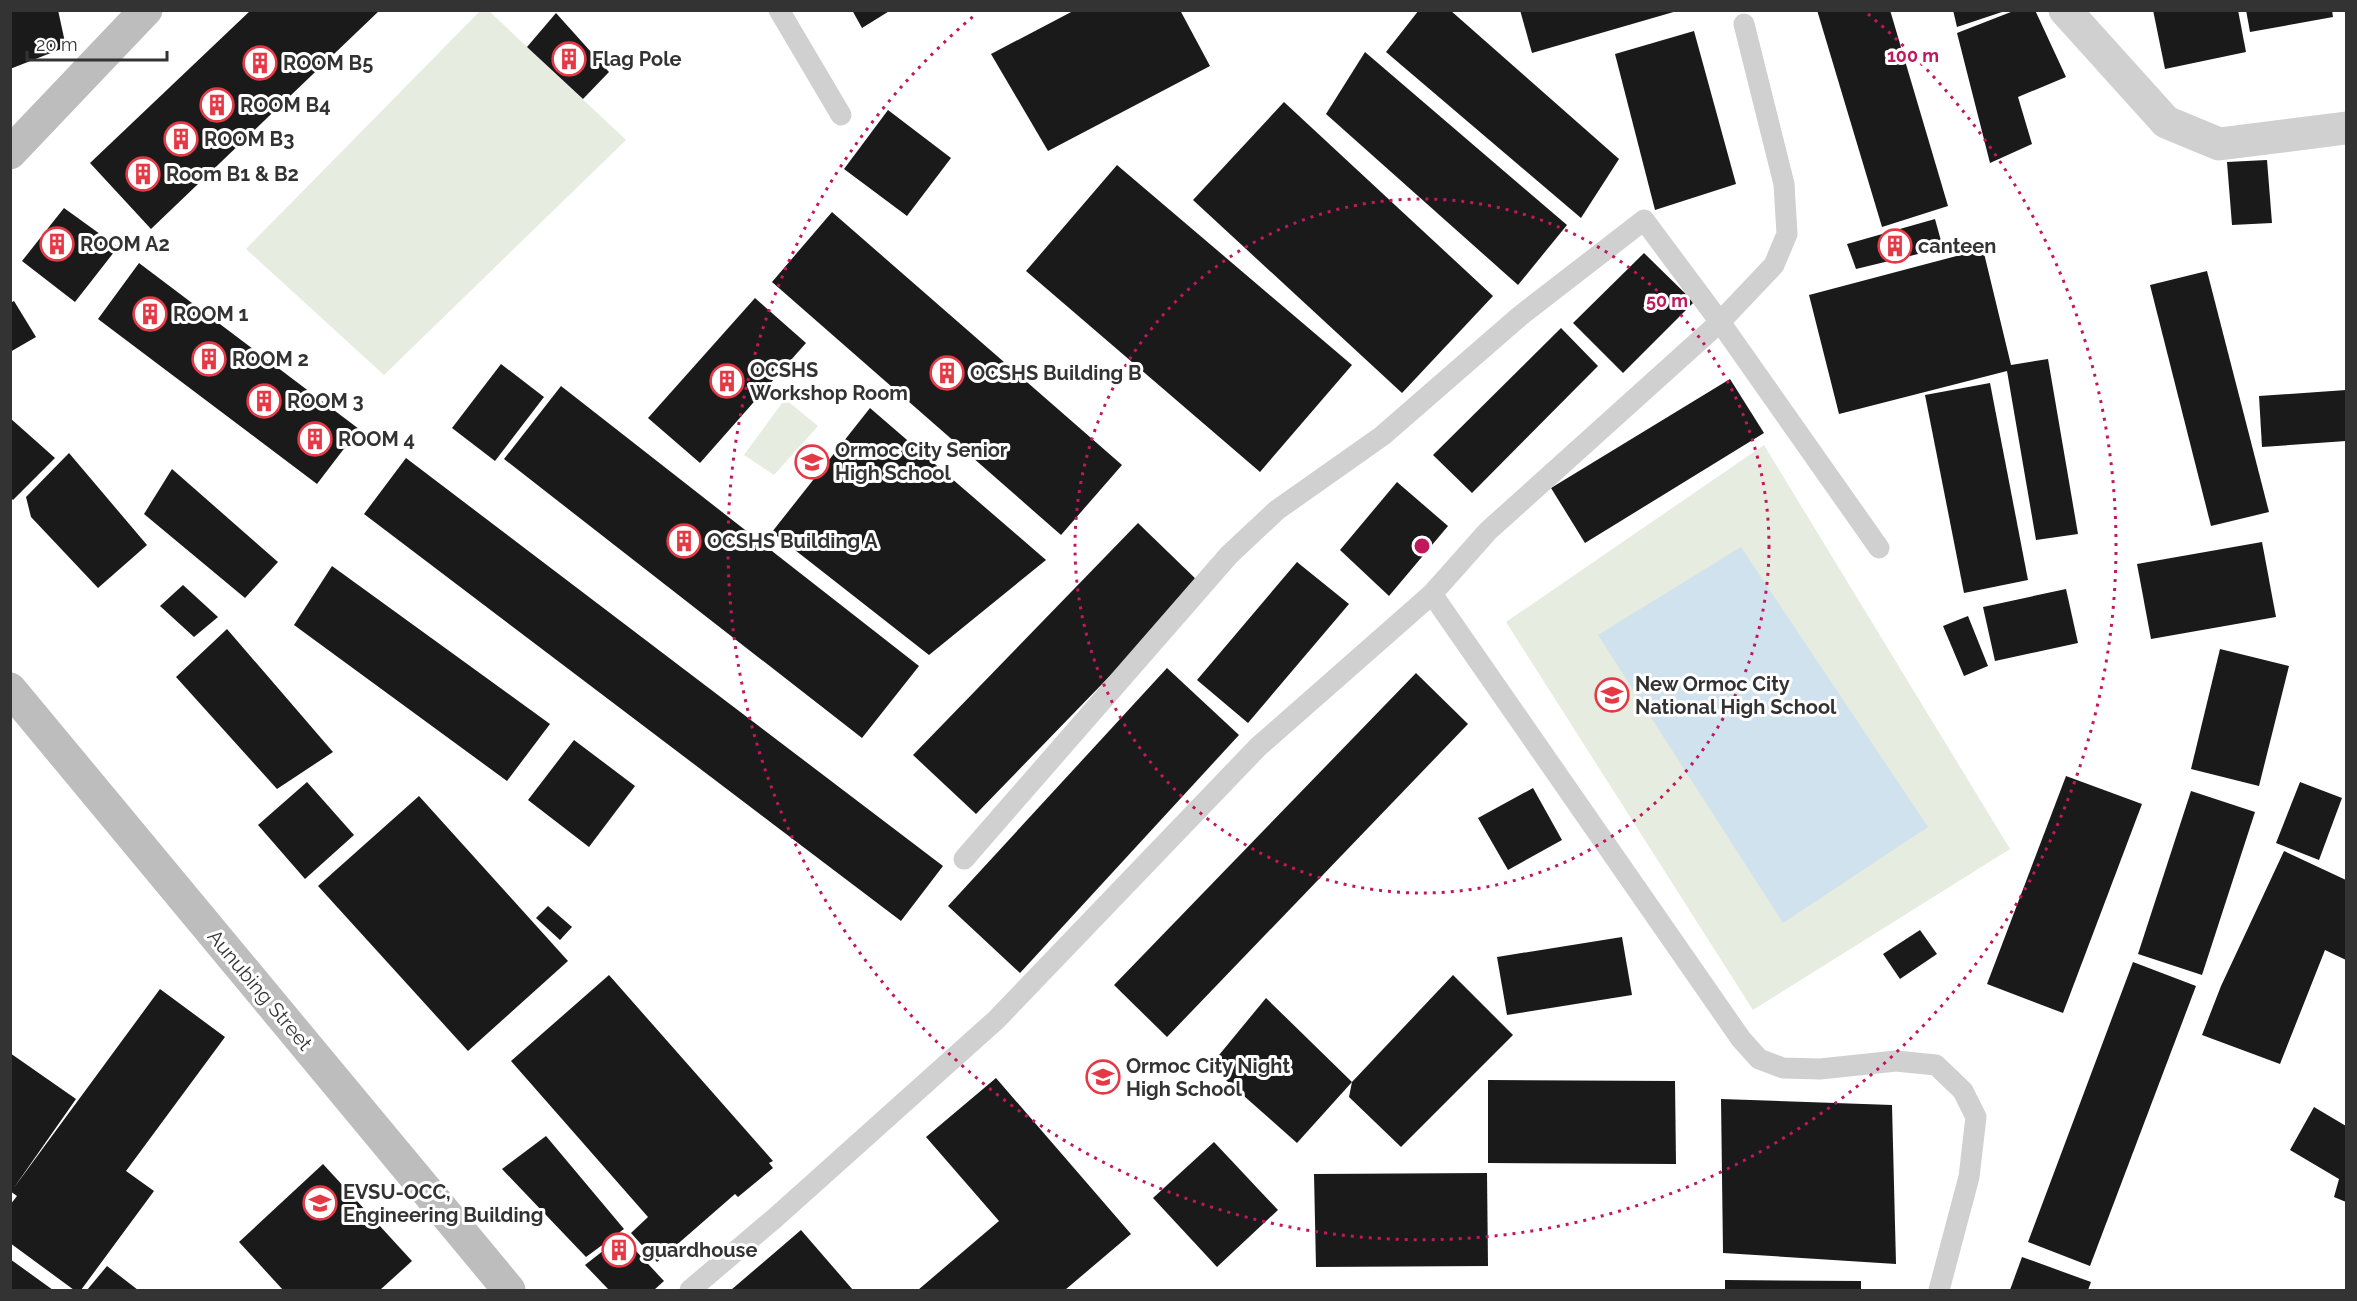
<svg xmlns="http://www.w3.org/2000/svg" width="2357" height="1301" viewBox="0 0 2357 1301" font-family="Raleway,sans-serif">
  <rect width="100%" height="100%" fill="#fff"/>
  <!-- green -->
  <g fill="#e6ecdf">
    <polygon points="480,11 489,11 626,140 384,375 246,249"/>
    <polygon points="785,399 818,426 774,475 744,455"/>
    <polygon points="1764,445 2010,849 1753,1010 1506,622"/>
  </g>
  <!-- water -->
  <polygon fill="#cfe2ee" points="1741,547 1928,827 1783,923 1598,635"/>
  <!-- building -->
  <g fill="#1a1a1a">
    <polygon points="10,10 58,10 66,47 10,69"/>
    <polygon points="251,10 380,10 151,229 90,163"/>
    <polygon points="852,10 891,10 862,28"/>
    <polygon points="1075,10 1180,10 1210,66 1048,151 991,54"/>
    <polygon points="1419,10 1450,10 1619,159 1581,218 1386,52"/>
    <polygon points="1520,10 1677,10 1677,11 1532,53"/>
    <polygon points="1817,10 1890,10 1948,206 1882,227"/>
    <polygon points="1953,10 2005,10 2005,11 1957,27"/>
    <polygon points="2016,10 2035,10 2066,77 2018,97 2032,144 1990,163 1957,33"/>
    <polygon points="2153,10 2238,10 2246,52 2165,69"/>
    <polygon points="2246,10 2332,10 2333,17 2250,32"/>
    <polygon points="556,13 609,72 583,99 527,47"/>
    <polygon points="1694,31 1736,184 1655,210 1615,54"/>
    <polygon points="1365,52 1567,225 1518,285 1326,114"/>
    <polygon points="1284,102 1493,296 1402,393 1193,200"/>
    <polygon points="888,110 951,158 907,216 844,169"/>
    <polygon points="2267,160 2272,223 2232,225 2227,162"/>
    <polygon points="1117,165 1352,365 1260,472 1026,271"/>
    <polygon points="64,208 118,247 75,302 22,261"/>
    <polygon points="832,212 1122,465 1061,535 772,282"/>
    <polygon points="1935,219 1943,248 1856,269 1847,244"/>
    <polygon points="1983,249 2011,365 2048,359 2078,534 2036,540 2007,371 1839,414 1809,295"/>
    <polygon points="1644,253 1694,302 1623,373 1573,323"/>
    <polygon points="139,263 359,429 317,484 98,319"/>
    <polygon points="2207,271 2269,512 2211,526 2150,285"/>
    <polygon points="755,298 806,343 700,463 648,418"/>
    <polygon points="14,301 36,337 10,352 10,303"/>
    <polygon points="1561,328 1598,366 1472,493 1433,455"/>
    <polygon points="501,364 544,397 495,461 452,428"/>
    <polygon points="1730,379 1764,433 1585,543 1551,488"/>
    <polygon points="1990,383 2028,580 1964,593 1925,395"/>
    <polygon points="561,386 919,666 862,738 504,459"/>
    <polygon points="2346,390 2346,441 2262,447 2259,396"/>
    <polygon points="870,408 1046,560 929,655 772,532"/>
    <polygon points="10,418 55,458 13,500 10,497"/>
    <polygon points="69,453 147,545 98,588 31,517 26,497"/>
    <polygon points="406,458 943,866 901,921 364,514"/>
    <polygon points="172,469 278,562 245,598 144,514"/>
    <polygon points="1397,482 1448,526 1389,596 1340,550"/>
    <polygon points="1138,523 1200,583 976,814 913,755"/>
    <polygon points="2262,542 2276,617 2151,639 2137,564"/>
    <polygon points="1297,562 1349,604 1248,723 1197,680"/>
    <polygon points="332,566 550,724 507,781 294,625"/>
    <polygon points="183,585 218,617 194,637 160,606"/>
    <polygon points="2066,589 2078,643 1995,661 1983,607"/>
    <polygon points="1968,616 1988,666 1964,676 1943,626"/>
    <polygon points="227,629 333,752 277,789 176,677"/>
    <polygon points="2220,649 2289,666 2259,786 2191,769"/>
    <polygon points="1167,668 1239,735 1020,973 948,906"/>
    <polygon points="1416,673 1468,724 1167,1037 1114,985"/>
    <polygon points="574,740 635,786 589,847 528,800"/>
    <polygon points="2066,776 2142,804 2063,1013 1987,984"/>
    <polygon points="307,782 354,835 305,879 258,825"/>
    <polygon points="2300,782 2342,798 2319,860 2276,843"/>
    <polygon points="1533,788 1562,840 1508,870 1478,818"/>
    <polygon points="2191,791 2255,812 2202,975 2138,954"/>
    <polygon points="419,796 568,961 468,1051 318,886"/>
    <polygon points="2284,851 2346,880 2346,960 2325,950 2280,1064 2202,1035 2221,986"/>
    <polygon points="548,906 572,927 560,940 536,918"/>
    <polygon points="1920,930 1937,954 1900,979 1883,954"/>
    <polygon points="1622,937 1632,995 1507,1015 1497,957"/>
    <polygon points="2133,962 2196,986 2090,1266 2028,1242"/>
    <polygon points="609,975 773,1161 769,1163 773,1168 738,1197 735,1194 657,1262 631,1233 648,1217 511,1061"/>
    <polygon points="1453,975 1513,1035 1401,1147 1349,1097 1352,1082"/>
    <polygon points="160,989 225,1037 126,1171 154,1191 81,1290 74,1290 10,1243 10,1205 17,1196 10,1191 10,1053 76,1099 13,1189"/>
    <polygon points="1266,998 1352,1082 1297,1143 1210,1066"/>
    <polygon points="996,1078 1131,1234 1065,1290 918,1290 999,1221 926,1137"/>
    <polygon points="1488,1080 1675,1081 1676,1164 1488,1163"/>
    <polygon points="1721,1099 1892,1105 1896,1264 1723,1253"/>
    <polygon points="2314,1107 2346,1126 2346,1202 2334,1197 2339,1179 2290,1150"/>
    <polygon points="546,1136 624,1229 586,1257 502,1169"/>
    <polygon points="1214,1142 1278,1210 1217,1267 1153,1198"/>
    <polygon points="323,1164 412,1261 380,1290 283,1290 239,1242"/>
    <polygon points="1487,1173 1488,1266 1316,1267 1314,1174"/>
    <polygon points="801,1230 853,1290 731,1290"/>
    <polygon points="622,1236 664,1281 654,1290 609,1290 585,1265"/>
    <polygon points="2022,1257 2091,1282 2088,1290 2010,1290"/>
    <polygon points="10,1259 53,1290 10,1290"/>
    <polygon points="107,1266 138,1290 87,1290"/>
    <polygon points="1725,1280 1861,1281 1861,1290 1725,1290"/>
  </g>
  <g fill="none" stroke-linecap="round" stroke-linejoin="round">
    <!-- lane -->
    <g stroke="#d0d0d0" stroke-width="21">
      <polyline points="779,10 841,115"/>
      <polyline points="1432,594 1741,1039 1759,1059 1783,1068 1820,1069 1896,1061 1936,1065 1963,1091 1976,1117 1969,1177 1939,1290"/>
      <polyline points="964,859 1229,555 1277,510 1382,436 1520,316 1644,220 1720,322 1879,548"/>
      <polyline points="690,1290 775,1218 996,1020 1258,747 1432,594 1488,531 1720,322 1774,265 1787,234 1784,184 1744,24"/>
    </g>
    <!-- street -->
    <polyline stroke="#d0d0d0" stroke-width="33" points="2065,10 2166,122 2219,144 2346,128"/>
    <!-- secondary -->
    <g stroke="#bdbdbd" stroke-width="33">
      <polyline points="10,153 146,10"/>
      <polyline points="10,689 509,1290"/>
    </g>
  </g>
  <!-- distance rings -->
  <g fill="none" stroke="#c2185b" stroke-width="3" stroke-dasharray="3 6">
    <circle cx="1422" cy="546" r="347"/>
    <path d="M1868 14A694 694 0 1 1 976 14"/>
  </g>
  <!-- icons -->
  <defs>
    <g id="building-ring" transform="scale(1.725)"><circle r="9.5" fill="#fff" stroke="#e63946" stroke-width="1.5"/><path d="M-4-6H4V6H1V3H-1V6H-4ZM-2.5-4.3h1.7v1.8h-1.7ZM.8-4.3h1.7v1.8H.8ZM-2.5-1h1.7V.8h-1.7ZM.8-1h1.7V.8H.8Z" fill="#e63946"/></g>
    <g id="school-ring" transform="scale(1.725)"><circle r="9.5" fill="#fff" stroke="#e63946" stroke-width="1.5"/><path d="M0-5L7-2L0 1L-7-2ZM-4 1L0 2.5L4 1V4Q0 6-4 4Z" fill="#e63946"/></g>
    <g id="university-ring" transform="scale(1.725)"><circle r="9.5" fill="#fff" stroke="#e63946" stroke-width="1.5"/><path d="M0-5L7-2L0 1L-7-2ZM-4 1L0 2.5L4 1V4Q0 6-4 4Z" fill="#e63946"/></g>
  </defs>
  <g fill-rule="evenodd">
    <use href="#building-ring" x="569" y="59"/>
    <use href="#building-ring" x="260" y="63"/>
    <use href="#building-ring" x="217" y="105"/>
    <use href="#building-ring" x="181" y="139"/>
    <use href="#building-ring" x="143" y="174"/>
    <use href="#building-ring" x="57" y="244"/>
    <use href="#building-ring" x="1895" y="246"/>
    <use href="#building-ring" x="150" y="314"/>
    <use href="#building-ring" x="209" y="359"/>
    <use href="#building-ring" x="947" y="373"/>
    <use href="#building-ring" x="727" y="381"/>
    <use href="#building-ring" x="264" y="401"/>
    <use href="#building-ring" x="315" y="439"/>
    <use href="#school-ring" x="812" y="462"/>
    <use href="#building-ring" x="684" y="541"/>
    <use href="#school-ring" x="1612" y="695"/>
    <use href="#school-ring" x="1103" y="1077"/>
    <use href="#university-ring" x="320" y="1203"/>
    <use href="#building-ring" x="619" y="1250"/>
  </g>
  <g text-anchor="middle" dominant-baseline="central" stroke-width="6" stroke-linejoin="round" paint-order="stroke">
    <!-- poi labels -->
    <g font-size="20" font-weight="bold" fill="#333" stroke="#fff" text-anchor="start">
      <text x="592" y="59">Flag Pole</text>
      <text x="283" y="63">ROOM B5</text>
      <text x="240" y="105">ROOM B4</text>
      <text x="204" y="139">ROOM B3</text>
      <text x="166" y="174">Room B1 &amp; B2</text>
      <text x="80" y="244">ROOM A2</text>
      <text x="1918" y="246">canteen</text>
      <text x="173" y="314">ROOM 1</text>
      <text x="232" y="359">ROOM 2</text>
      <text x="750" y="370">OCSHS<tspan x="750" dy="23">Workshop Room</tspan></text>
      <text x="970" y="373">OCSHS Building B</text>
      <text x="287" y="401">ROOM 3</text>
      <text x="338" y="439">ROOM 4</text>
      <text x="835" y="450">Ormoc City Senior<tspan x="835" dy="23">High School</tspan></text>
      <text x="707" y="541">OCSHS Building A</text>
      <text x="1635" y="684">New Ormoc City<tspan x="1635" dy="23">National High School</tspan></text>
      <text x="1126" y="1066">Ormoc City Night<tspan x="1126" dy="23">High School</tspan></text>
      <text x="343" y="1192">EVSU-OCC,<tspan x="343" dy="23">Engineering Building</tspan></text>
      <text x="642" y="1250">guardhouse</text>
    </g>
    <!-- street labels -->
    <g font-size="20" fill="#333" stroke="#fff">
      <text transform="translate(260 990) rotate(50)">Aunubing Street</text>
    </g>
  </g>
  <circle cx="1422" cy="546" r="9" fill="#c2185b" stroke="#fff" stroke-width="3"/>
  <g font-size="18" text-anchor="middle" font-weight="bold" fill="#c2185b" stroke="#fff" stroke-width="6" stroke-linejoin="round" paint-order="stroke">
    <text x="1913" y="62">100 m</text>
    <text x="1667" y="307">50 m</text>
  </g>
  <!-- border -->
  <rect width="2357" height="1301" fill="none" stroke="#333333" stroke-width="24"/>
  <!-- scale -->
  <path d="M27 51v9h140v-9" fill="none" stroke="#333333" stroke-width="3"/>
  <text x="36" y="51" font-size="18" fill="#333333" stroke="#ffffff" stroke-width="4.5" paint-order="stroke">20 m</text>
</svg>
